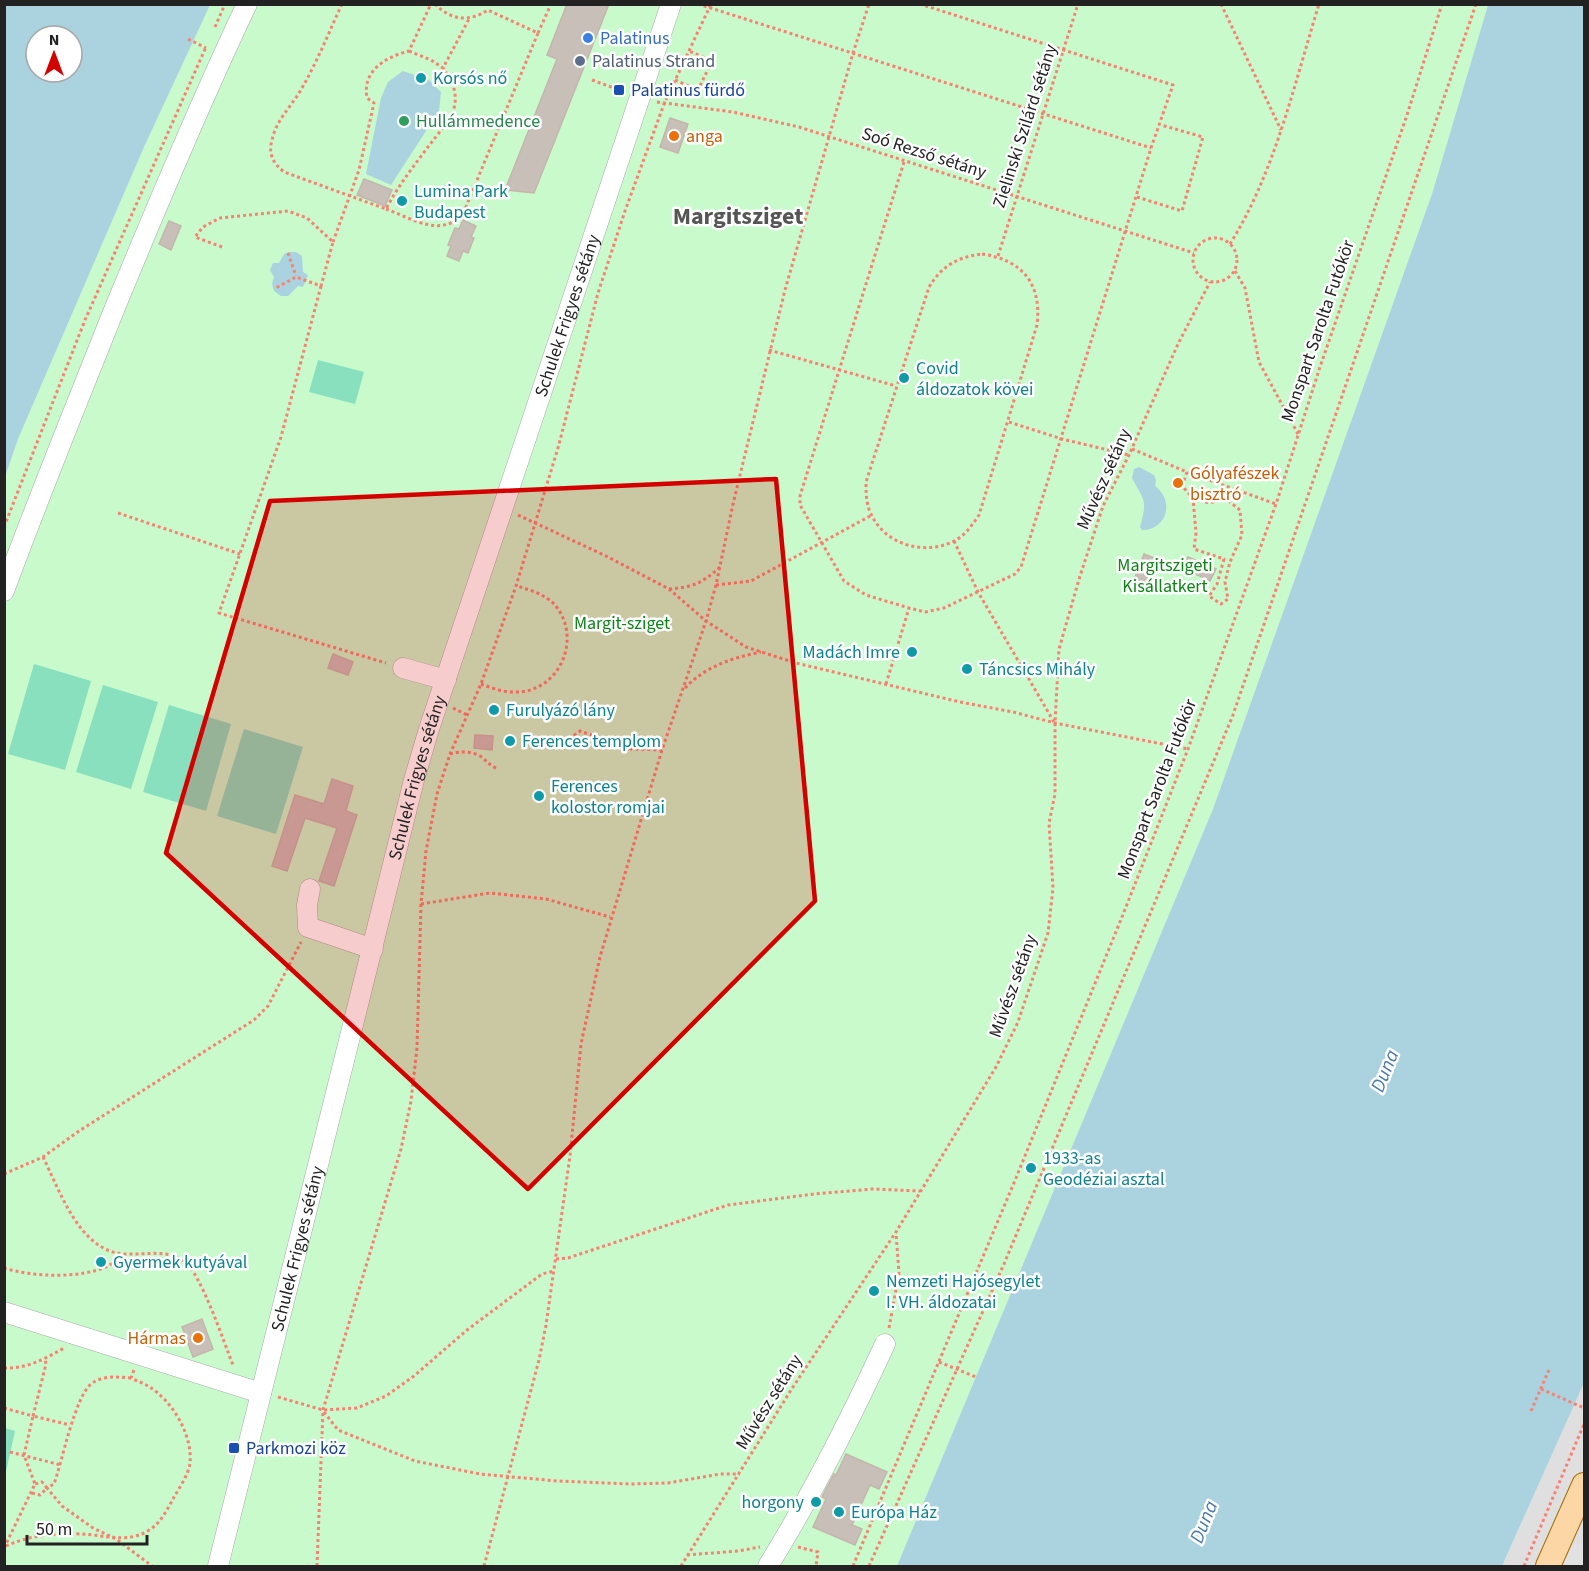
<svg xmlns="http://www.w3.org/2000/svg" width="1589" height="1571" viewBox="0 0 1589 1571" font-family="'Source Sans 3',sans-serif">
  <rect width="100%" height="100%" fill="#f2efe9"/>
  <!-- residential -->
  <polygon fill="#e0dfdf" points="1584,1383 1584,1566 1502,1566"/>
  <!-- park -->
  <polygon fill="#c8facc" points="210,5 1488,5 1432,194 1213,809 897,1566 5,1566 5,477 18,439 144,147"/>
  <!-- pitch -->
  <g fill="#88e0be">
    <polygon points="318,360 364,372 355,404 309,392"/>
    <polygon points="34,664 91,681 65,770 8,754"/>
    <polygon points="103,685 158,702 131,789 76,772"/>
    <polygon points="169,705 231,724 206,811 143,792"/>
    <polygon points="244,729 303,747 276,834 217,816"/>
    <polygon points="5,1428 15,1431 5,1476 4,1428"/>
  </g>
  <!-- parking -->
  <polygon fill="#e2e2e2" points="1584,1543 1584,1557 1581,1566 1548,1566 1557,1548"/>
  <!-- water -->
  <g fill="#aad3df" fill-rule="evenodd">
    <path d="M5,4L210,5L144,147L18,439L5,477ZM36,36H72V72H36Z"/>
    <polygon points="1488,5 1584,5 1584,1383 1502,1566 897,1566 1213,809 1432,194"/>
    <polygon points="403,71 429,80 441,92 439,111 391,185 366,174 381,98 388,82"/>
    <polygon points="289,252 296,252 302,256 303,272 308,275 303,287 298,286 288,296 281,296 274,291 272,284 274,277 270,270 273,263 279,263 284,254"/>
    <path d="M1139,467L1154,475L1156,480L1155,486C1175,501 1167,530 1142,530L1140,527C1148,499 1144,501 1132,478L1134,469Z"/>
  </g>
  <!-- building -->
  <g fill="#c7bfb8" stroke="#c4b6ab" stroke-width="1.5">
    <polygon points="567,4 609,4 534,193 505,190 557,59 547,55"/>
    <polygon points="670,118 688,124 678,153 660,147"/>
    <polygon points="364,179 392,190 385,206 357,195"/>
    <polygon points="463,220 476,226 471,237 474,238 468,253 463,251 459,261 447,256 451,246 448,245 455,228 459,229"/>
    <polygon points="169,221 181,226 171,250 159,244"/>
    <polygon points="1144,554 1159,560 1147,590 1132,585"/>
    <polygon points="1188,557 1216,569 1210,581 1183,568"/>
    <polygon points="333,654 353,662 348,675 328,668"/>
    <polygon points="475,735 493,736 492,750 474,748"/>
    <polygon points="332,779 353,786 346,811 357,815 334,886 319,881 337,828 305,818 287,871 272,866 295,795 324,804"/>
    <polygon points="202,1319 213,1349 193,1357 182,1327"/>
    <polygon points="846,1454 887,1472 879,1489 870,1485 852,1525 862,1529 855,1545 813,1527 826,1499 822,1497 834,1474 836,1475"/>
  </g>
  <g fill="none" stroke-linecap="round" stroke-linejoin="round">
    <!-- minor casing -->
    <g stroke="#a9a9a9" stroke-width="21">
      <g id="minor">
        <path d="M4,591C39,496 77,403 114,310C156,208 199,105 247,4"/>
        <polyline points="403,668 446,680"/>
        <polyline points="310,889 307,905 308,927 373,949"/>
        <polyline points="4,1312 261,1393"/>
        <path id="s1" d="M218,1566L414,780L429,729L671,4"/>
        <path d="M768,1566C812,1495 850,1420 885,1344"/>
      </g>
    </g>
    <!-- major casing -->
    <g stroke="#a06b00" stroke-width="26">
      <polyline id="major" points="1548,1566 1584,1485"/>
    </g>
    <!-- path -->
    <g stroke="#fa8072" stroke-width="3" stroke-dasharray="3 3" stroke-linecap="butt">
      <path d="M342,4C329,32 317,62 302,88C292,106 276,120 272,140C268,154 273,163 284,172L386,209C398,186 413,167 428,147C437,135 449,122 454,108C458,93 452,80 443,68"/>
      <polyline points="698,4 1151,148"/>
      <polyline points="1221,4 1281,130"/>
      <polyline points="215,27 225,4"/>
      <polyline points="538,33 551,4"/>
      <polyline points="188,39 206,48"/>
      <polyline points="409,51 431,60 443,68 469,19"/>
      <polyline points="592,80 625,92"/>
      <polyline points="675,80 698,90 712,61 689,51"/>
      <polyline points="657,102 733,112 799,127 1194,253"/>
      <polyline points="904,162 800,496 800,505 844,581 866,595 909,608 925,612 944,608 1015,574 1021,567 1151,148 1173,85 920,4"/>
      <polyline points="1137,197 1182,211 1203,137 1161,125"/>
      <path d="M386,209C413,219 441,238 463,214L538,33L488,10C469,22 452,21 435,4"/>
      <circle cx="1215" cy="260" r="22"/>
      <path d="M333,242L359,170L374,103L367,98C362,71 385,57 409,51L431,4"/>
      <path d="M1230,244C1275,172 1294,85 1319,4"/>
      <polyline points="222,247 195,237 203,227 220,218 288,211 307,218 333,242 321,286 296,277 274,289"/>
      <polyline points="288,253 296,276"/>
      <path d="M982,254C1022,260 1042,283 1037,325L979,515C972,525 965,536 954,541C925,556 885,545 871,514C866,504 866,493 866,482L929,287C942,266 957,257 982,254Z"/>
      <polyline points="998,256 1078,4"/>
      <polyline points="1235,271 1245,288 1259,362 1298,434"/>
      <polyline points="321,286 281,437 219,613 386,663"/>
      <polyline points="769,350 896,386"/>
      <polyline points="1009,422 1062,439 1129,455"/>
      <polyline points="1132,449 1187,472 1276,504"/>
      <polyline points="1187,472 1182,486 1193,498 1196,533 1194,549 1224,559 1217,584 1209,596 1221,604 1228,599 1225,582 1230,562 1242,535 1240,510 1226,499 1209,503 1193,498"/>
      <polyline points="118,513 240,554"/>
      <polyline points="518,515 606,556 669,589 706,621 746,647 796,663 960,702 1013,712 1055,723 1188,749"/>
      <polyline points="4,527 85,320 206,47"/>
      <polyline points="954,541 978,592 1054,722"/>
      <polyline points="716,585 751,581 872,515"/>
      <path d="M669,589C693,587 701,584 720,567"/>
      <path d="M481,684C492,688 505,693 517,692C561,691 583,636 554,604C544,594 530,590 517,586"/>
      <polyline points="886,684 909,608"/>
      <path d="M685,688C706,666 732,658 761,652"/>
      <polyline points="453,708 467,715"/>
      <polyline points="569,739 580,731 631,749 662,750"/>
      <path d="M450,754C459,751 471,751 480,756C486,760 489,765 496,768"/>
      <polyline points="421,904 490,893 546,899 610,917"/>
      <path d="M43,1157C60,1191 80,1253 126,1254C146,1255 166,1249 184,1261C201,1273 224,1343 233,1365"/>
      <polyline points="4,1174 43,1157 79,1131 254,1020 268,1006 301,942"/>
      <polyline points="556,1259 568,1258 728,1205 814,1194 872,1189 920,1191"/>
      <path d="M4,1268C32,1277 81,1279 108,1266C113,1263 118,1258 123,1255"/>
      <polyline points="889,1328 899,1273 896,1233"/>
      <polyline points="939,1362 976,1377"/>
      <path d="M4,1368C26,1369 45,1359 64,1348"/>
      <path d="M131,1378C118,1377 102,1375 91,1384C75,1397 62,1462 54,1484L47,1488L62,1506L93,1528L116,1539L152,1566"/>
      <polyline points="1541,1389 1584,1408"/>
      <polyline points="278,1397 323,1410 357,1408 386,1396 414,1376 467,1330 542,1274 554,1271"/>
      <polyline points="4,1408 33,1416 46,1364 45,1358"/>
      <polyline points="1531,1411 1549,1370"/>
      <polyline points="324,1412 338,1430 415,1461 480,1474 557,1481 631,1484 668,1483 720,1474 740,1474"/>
      <polyline points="10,1452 61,1465"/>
      <polyline points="32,1493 40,1495 47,1488 42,1482 35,1484"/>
      <path d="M6,1546C30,1535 56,1533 82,1534C104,1535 125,1543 146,1532C160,1525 167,1510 174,1497C180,1487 188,1475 190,1464C193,1435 172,1400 148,1386C143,1383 137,1381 131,1378L134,1370"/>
      <polyline points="798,1547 818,1552 816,1566"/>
      <polyline points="4,1548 35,1484 24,1455 33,1416 70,1425"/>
      <polyline points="687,1555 738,1551 760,1547"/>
      <polyline points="317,1566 323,1410 401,1149 411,1101 417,1048 421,904 426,851 437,794 450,754 481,684 516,586 558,448 598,293 625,211 664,104 711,4"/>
      <polyline points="484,1566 539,1360 546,1325 570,1156 581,1044 600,957 662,750 706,621 716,585 733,504 785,290 853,53 869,4"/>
      <polyline points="681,1566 793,1387 896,1232 996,1067 1018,1022 1048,933 1053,888 1049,823 1055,794 1055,723 1059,649 1080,576 1103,506 1129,455 1178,344 1210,282"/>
      <polyline points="853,1566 1016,1178 1124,912 1188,749 1276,504 1320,367 1407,115 1442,4"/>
      <polyline points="869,1566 1004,1264 1233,715 1476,4"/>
      <polyline points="1524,1566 1584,1424"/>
    </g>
    <!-- minor -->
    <use href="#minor" stroke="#fff" stroke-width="20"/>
    <!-- major -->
    <use href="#major" stroke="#fcd6a4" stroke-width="24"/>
  </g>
  <!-- marked area -->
  <path fill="#d40000" fill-opacity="0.2" stroke="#d40000" stroke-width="4.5" stroke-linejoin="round" d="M776,479L815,901L528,1189L166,853L270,501Z"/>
  <!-- markers -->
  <circle fill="#3f7fe0" stroke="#fff" stroke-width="2" cx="588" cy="38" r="6"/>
  <circle fill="#5c6f8a" stroke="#fff" stroke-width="2" cx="580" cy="61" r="6"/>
  <g fill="#0f9aa8" stroke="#fff" stroke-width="2">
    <circle cx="421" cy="78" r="6"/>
    <circle cx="402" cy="201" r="6"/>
    <circle cx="904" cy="378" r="6"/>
    <circle cx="912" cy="652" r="6"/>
    <circle cx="967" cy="669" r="6"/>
    <circle cx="494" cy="710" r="6"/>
    <circle cx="510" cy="741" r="6"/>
    <circle cx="539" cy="796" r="6"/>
    <circle cx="1031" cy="1168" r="6"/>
    <circle cx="101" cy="1262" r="6"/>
    <circle cx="874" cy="1291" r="6"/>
    <circle cx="816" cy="1502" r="6"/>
    <circle cx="839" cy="1512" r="6"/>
  </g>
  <g fill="#1a4fb4" stroke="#fff" stroke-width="2">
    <rect x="613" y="84" width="12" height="12" rx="3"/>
    <rect x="228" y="1442" width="12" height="12" rx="3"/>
  </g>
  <circle fill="#2e9e5b" stroke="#fff" stroke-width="2" cx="404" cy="121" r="6"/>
  <g fill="#e8710a" stroke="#fff" stroke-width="2">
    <circle cx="674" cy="136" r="6"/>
    <circle cx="1178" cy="483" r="6"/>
    <circle cx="198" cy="1338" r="6"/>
  </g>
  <g text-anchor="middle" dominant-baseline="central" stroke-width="5" stroke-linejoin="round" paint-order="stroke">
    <!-- shop labels -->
    <g font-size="18" fill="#366cbe" stroke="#fff" text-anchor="start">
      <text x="600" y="38">Palatinus</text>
    </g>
    <!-- service labels -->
    <g font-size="18" fill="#4e5e75" stroke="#fff" text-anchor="start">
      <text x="592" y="61">Palatinus Strand</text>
    </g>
    <!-- culture labels -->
    <g font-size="18" fill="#0d838f" stroke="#fff" text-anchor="start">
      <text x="433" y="78">Korsós nő</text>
      <text x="414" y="191">Lumina Park<tspan x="414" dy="21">Budapest</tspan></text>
      <text x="916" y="368">Covid<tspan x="916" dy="21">áldozatok kövei</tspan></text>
      <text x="900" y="652" text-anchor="end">Madách Imre</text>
      <text x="979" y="669">Táncsics Mihály</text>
      <text x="506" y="710">Furulyázó lány</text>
      <text x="522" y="741">Ferences templom</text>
      <text x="551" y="786">Ferences<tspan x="551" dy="21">kolostor romjai</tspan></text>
      <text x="1043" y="1158">1933-as<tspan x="1043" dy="21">Geodéziai asztal</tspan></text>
      <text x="113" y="1262">Gyermek kutyával</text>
      <text x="886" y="1281">Nemzeti Hajósegylet<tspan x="886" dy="21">I. VH. áldozatai</tspan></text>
      <text x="804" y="1502" text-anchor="end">horgony</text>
      <text x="851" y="1512">Európa Ház</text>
    </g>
    <!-- transit labels -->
    <g font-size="18" fill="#164399" stroke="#fff" text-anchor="start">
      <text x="631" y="90">Palatinus fürdő</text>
      <text x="246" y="1448">Parkmozi köz</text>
    </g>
    <!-- leisure labels -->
    <g font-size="18" fill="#27864d" stroke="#fff" text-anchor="start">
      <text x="416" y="121">Hullámmedence</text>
    </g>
    <!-- street labels -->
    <g font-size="18" fill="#222" stroke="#fff">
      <text transform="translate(1025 126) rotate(-72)">Zielinski Szilárd sétány</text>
      <text transform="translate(924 153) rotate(18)">Soó Rezső sétány</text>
      <text stroke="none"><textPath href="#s1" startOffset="1299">Schulek Frigyes sétány</textPath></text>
      <text transform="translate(1318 331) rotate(-71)">Monspart Sarolta Futókör</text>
      <text transform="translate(1104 479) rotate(-66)">Művész sétány</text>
      <text stroke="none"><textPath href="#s1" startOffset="813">Schulek Frigyes sétány</textPath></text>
      <text transform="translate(1157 789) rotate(-69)">Monspart Sarolta Futókör</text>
      <text transform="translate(1013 986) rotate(-70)">Művész sétány</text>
      <text stroke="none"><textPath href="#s1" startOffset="327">Schulek Frigyes sétány</textPath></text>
      <text transform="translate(769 1402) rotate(-58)">Művész sétány</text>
    </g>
    <!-- food labels -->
    <g font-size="18" fill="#c56008" stroke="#fff" text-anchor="start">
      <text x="686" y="136">anga</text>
      <text x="1190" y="473">Gólyafészek<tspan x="1190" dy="21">bisztró</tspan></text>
      <text x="186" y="1338" text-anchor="end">Hármas</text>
    </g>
    <!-- park labels -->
    <g font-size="18" fill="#0c8416" stroke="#fff">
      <text x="1165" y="565">Margitszigeti<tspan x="1165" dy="21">Kisállatkert</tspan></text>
      <text x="622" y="623">Margit-sziget</text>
    </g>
    <!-- water labels -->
    <g font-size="20" font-style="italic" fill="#4a7aab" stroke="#fff">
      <text transform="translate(1385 1071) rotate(-68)">Duna</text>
      <text transform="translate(1204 1522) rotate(-68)">Duna</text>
    </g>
    <!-- district labels -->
    <g font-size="24" font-weight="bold" fill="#555" stroke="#fff">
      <text x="738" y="216">Margitsziget</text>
    </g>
  </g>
  <!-- border -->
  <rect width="1589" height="1571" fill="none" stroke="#222222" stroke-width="12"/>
  <!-- north arrow -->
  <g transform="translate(54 54)"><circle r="28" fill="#ffffff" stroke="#a7a7a7" stroke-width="1.5"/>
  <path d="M0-4.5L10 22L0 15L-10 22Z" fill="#d40000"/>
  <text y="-9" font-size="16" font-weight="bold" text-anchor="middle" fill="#222222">N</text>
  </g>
  <!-- scale -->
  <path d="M27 1535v9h120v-9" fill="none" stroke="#222222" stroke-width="3"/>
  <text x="36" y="1535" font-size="18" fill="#222222" stroke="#ffffff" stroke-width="4.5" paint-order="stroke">50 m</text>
</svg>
